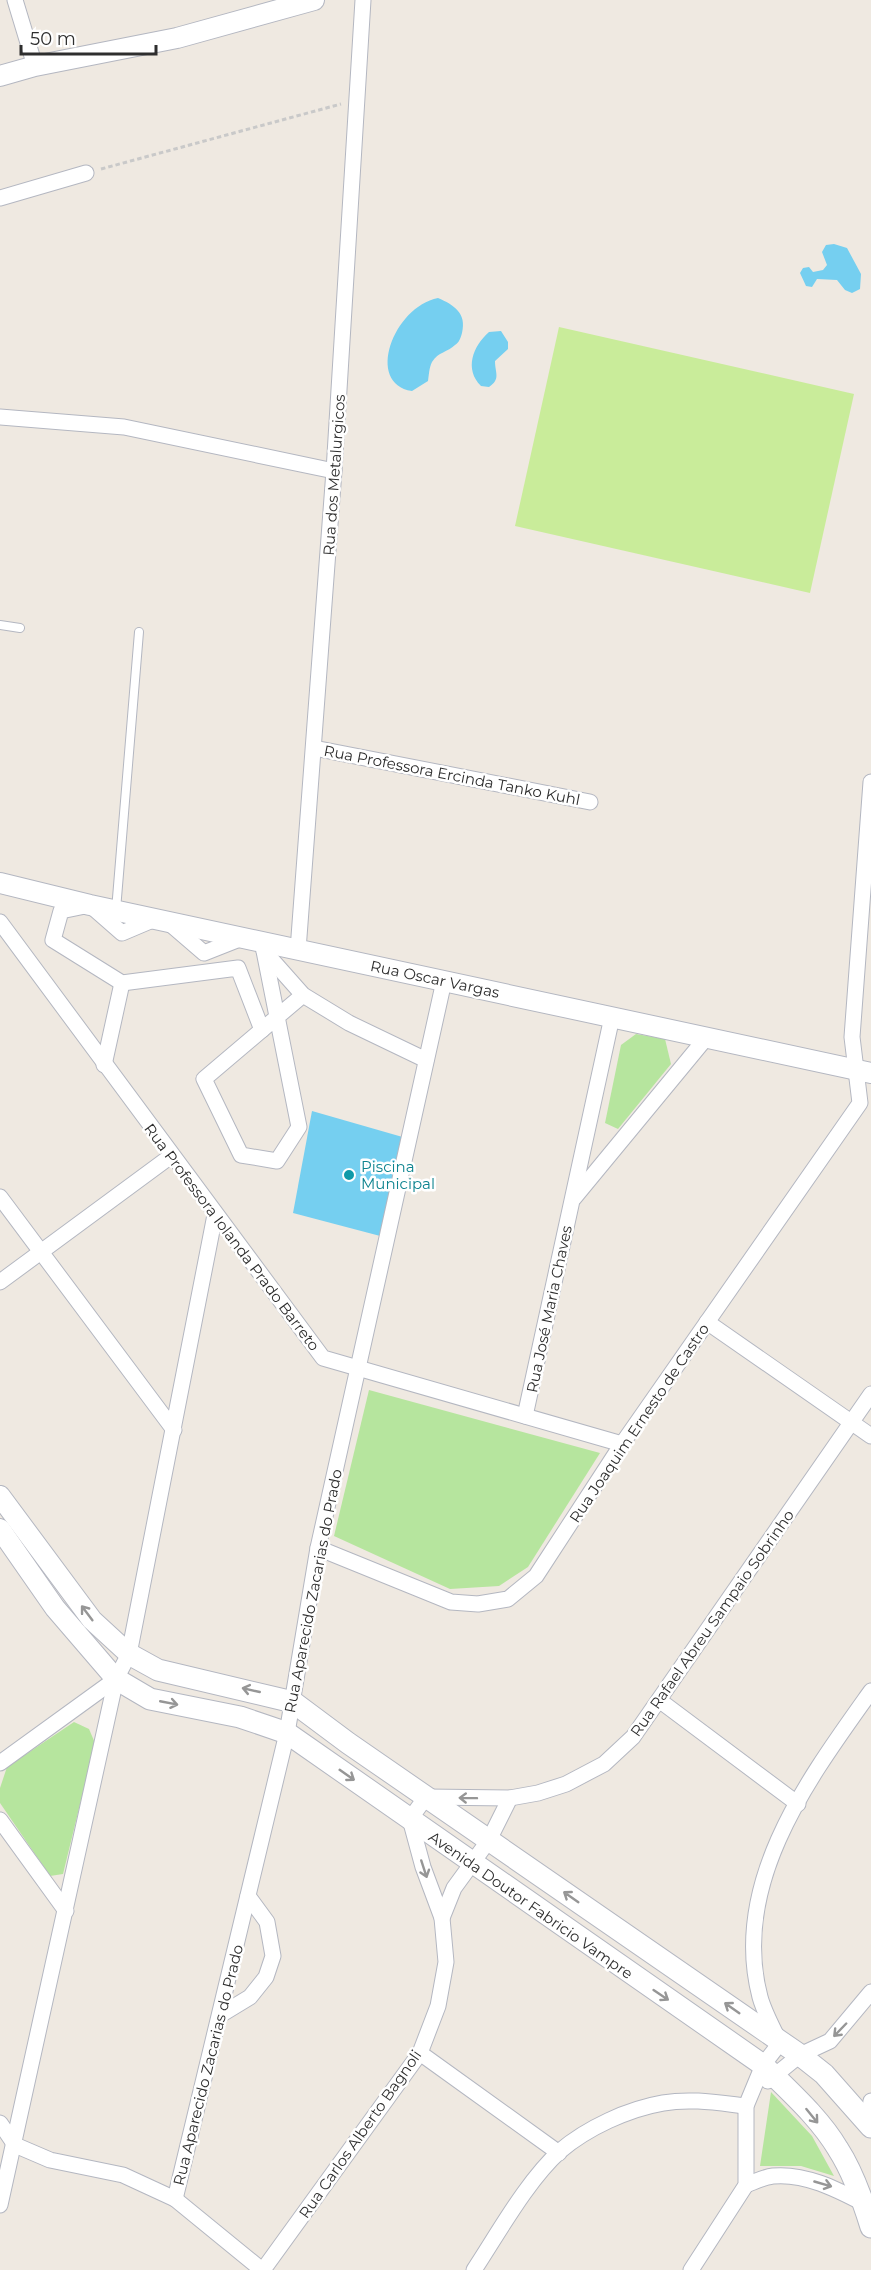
<svg xmlns="http://www.w3.org/2000/svg" width="871" height="2270" viewBox="0 0 871 2270" font-family="Montserrat,sans-serif">
  <rect width="100%" height="100%" fill="#efe9e1"/>
  <!-- green -->
  <g fill="#b6e59e">
    <polygon points="636,1034 665,1039 671,1064 618,1129 605,1123 621,1045"/>
    <polygon points="369,1390 600,1453 528,1567 499,1586 450,1589 334,1536"/>
    <polygon points="74,1722 89,1729 95,1743 63,1874 50,1876 0,1803 0,1788 7,1767"/>
    <polygon points="771,2092 812,2136 834,2176 801,2166 760,2166"/>
  </g>
  <!-- pitch -->
  <polygon fill="#c9ec9a" points="559,327 854,394 810,593 515,526"/>
  <!-- water -->
  <g fill="#75cff0">
    <polygon points="834,244 847,248 861,274 860,289 852,293 845,290 837,280 817,279 812,287 806,286 800,273 803,268 809,267 813,272 823,270 827,265 822,252 826,245"/>
    <path d="M438,298C454,305 467,313 462,333C461,337 459,343 455,345C448,352 438,352 432,362C429,368 429,375 428,381L412,391C365,384 393,307 438,298Z"/>
    <path d="M501,331L508,342V349L495,361C495,373 501,379 489,387L481,386C464,369 473,346 489,332Z"/>
    <polygon points="312,1111 406,1138 384,1237 293,1213"/>
  </g>
  <g fill="none" stroke-linecap="round" stroke-linejoin="round">
    <!-- service casing -->
    <g stroke="#b4b7c1" stroke-width="10">
      <g id="service">
        <polyline points="0,625 20,628"/>
        <polyline points="116,910 139,632"/>
      </g>
    </g>
    <!-- minor casing -->
    <g stroke="#b4b7c1" stroke-width="17">
      <g id="minor">
        <polyline points="15,0 35,66"/>
        <polyline points="0,198 86,173"/>
        <polyline points="0,417 124,427 334,471"/>
        <polyline points="314,748 590,802"/>
        <polyline points="155,919 122,933 90,905 61,911 53,940 122,983 238,968 262,1030"/>
        <polyline points="0,922 323,1358 622,1444"/>
        <polyline points="168,922 204,953 242,938"/>
        <polyline points="298,950 334,471 363,0"/>
        <path d="M264,951L299,1127L277,1161L241,1155L204,1079C237,1051 270,1023 303,995"/>
        <polyline points="264,951 303,995 349,1023 426,1060"/>
        <polyline points="104,1065 122,983"/>
        <polyline points="0,1197 174,1430"/>
        <polyline points="574,1198 706,1038"/>
        <polyline points="0,1282 171,1156"/>
        <polyline points="707,1322 871,1436"/>
        <polyline points="525,1416 612,1017"/>
        <polyline points="318,1548 451,1602 478,1604 508,1599 536,1576 622,1444 860,1103 852,1037 871,782"/>
        <polyline points="659,1700 798,1804"/>
        <polyline points="0,1763 116,1679"/>
        <polyline points="0,1820 66,1911"/>
        <polyline points="442,1918 454,1888 489,1840 510,1798"/>
        <polyline points="222,2014 250,1997 266,1977 273,1956 267,1922 248,1896"/>
        <polyline points="420,2053 559,2153"/>
        <polyline points="768,2081 800,2055 830,2041 871,1992"/>
        <polyline points="868,2122 871,2101"/>
        <polyline points="0,2123 15,2145 50,2160 123,2175 175,2199 262,2270"/>
        <path d="M746,2185C754,2182 764,2177 773,2176C805,2173 836,2189 863,2203"/>
        <polyline points="175,2199 287,1733 318,1548 444,981"/>
        <polyline points="0,2205 116,1679 129,1654 215,1215"/>
        <polyline points="263,2270 420,2053 438,2006 446,1962 442,1918 423,1867 410,1819 426,1797 510,1798 538,1793 566,1784 604,1764 633,1737 871,1394"/>
        <path d="M474,2270C499,2232 527,2181 560,2151C587,2128 628,2109 663,2103C691,2098 719,2103 746,2106"/>
        <path d="M691,2270L746,2185V2106L763,2065L780,2043C773,2028 764,2012 760,1997C730,1883 809,1778 871,1691"/>
      </g>
    </g>
    <!-- tertiary casing -->
    <g stroke="#b4b7c1" stroke-width="22">
      <g id="tertiary">
        <polyline points="0,76 35,66 177,38 314,0"/>
        <polyline points="0,883 90,905 871,1073"/>
        <polyline points="0,1496 92,1620 129,1654"/>
        <polyline points="0,1529 55,1608 116,1679"/>
      </g>
    </g>
    <!-- secondary casing -->
    <g stroke="#b4b7c1" stroke-width="23">
      <g id="secondary">
        <polyline points="129,1654 158,1670 293,1702 348,1743 800,2055 824,2074 871,2127"/>
        <path d="M116,1679L150,1699L240,1717L287,1733L763,2065C789,2091 819,2117 838,2149C853,2172 863,2201 871,2227"/>
      </g>
    </g>
    <!-- path -->
    <polyline stroke="#c9c9c9" stroke-width="3" stroke-dasharray="4.5 3" stroke-linecap="butt" points="101,169 341,104"/>
    <!-- service -->
    <use href="#service" stroke="#fff" stroke-width="8"/>
    <!-- minor -->
    <use href="#minor" stroke="#fff" stroke-width="15"/>
    <!-- tertiary -->
    <use href="#tertiary" stroke="#fff" stroke-width="20"/>
    <!-- secondary -->
    <use href="#secondary" stroke="#fff" stroke-width="21"/>
  </g>
  <!-- one-way arrows -->
  <defs><path id="oneway-shaft" d="M-6 0H5M1.5-3L5.5 0L1.5 3" fill="none" stroke-width="1.6" stroke-linecap="round" stroke-linejoin="round" transform="scale(1.5)"/></defs>
  <g stroke="#969696">
    <use href="#oneway-shaft" transform="translate(87 1613) rotate(-127)"/>
    <use href="#oneway-shaft" transform="translate(251 1690) rotate(-167)"/>
    <use href="#oneway-shaft" transform="translate(169 1703) rotate(11)"/>
    <use href="#oneway-shaft" transform="translate(347 1775) rotate(35)"/>
    <use href="#oneway-shaft" transform="translate(468 1798) rotate(-179)"/>
    <use href="#oneway-shaft" transform="translate(424 1869) rotate(72)"/>
    <use href="#oneway-shaft" transform="translate(571 1897) rotate(-145)"/>
    <use href="#oneway-shaft" transform="translate(661 1995) rotate(34)"/>
    <use href="#oneway-shaft" transform="translate(732 2008) rotate(-145)"/>
    <use href="#oneway-shaft" transform="translate(840 2030) rotate(134)"/>
    <use href="#oneway-shaft" transform="translate(812 2116) rotate(51)"/>
    <use href="#oneway-shaft" transform="translate(823 2184) rotate(16)"/>
  </g>
  <!-- markers -->
  <circle fill="#0f9aa8" stroke="#fff" stroke-width="2" cx="349" cy="1175" r="6"/>
  <g text-anchor="middle" dominant-baseline="central" stroke-width="5" stroke-linejoin="round" paint-order="stroke">
    <!-- street labels -->
    <g font-size="15" fill="#2e2e2e" stroke="#fff">
      <text transform="translate(334 475) rotate(-86)">Rua dos Metalurgicos</text>
      <text transform="translate(452 775) rotate(11)">Rua Professora Ercinda Tanko Kuhl</text>
      <text transform="translate(435 979) rotate(12)">Rua Oscar Vargas</text>
      <text transform="translate(232 1237) rotate(53)">Rua Professora Iolanda Prado Barreto</text>
      <text transform="translate(549 1309) rotate(-78)">Rua José Maria Chaves</text>
      <text transform="translate(639 1423) rotate(-56)">Rua Joaquim Ernesto de Castro</text>
      <text transform="translate(313 1591) rotate(-79)">Rua Aparecido Zacarias do Prado</text>
      <text transform="translate(712 1623) rotate(-55)">Rua Rafael Abreu Sampaio Sobrinho</text>
      <text transform="translate(531 1905) rotate(35)">Avenida Doutor Fabricio Vampre</text>
      <text transform="translate(208 2065) rotate(-76)">Rua Aparecido Zacarias do Prado</text>
      <text transform="translate(360 2134) rotate(-55)">Rua Carlos Alberto Bagnoli</text>
    </g>
    <!-- culture labels -->
    <g font-size="15" fill="#0d838f" stroke="#fff" text-anchor="start">
      <text x="361" y="1166">Piscina<tspan x="361" dy="17">Municipal</tspan></text>
    </g>
  </g>
  <!-- scale -->
  <path d="M21 45v9h135v-9" fill="none" stroke="#2e2e2e" stroke-width="3"/>
  <text x="30" y="45" font-size="18" fill="#2e2e2e" stroke="#ffffff" stroke-width="4.5" paint-order="stroke">50 m</text>
</svg>
